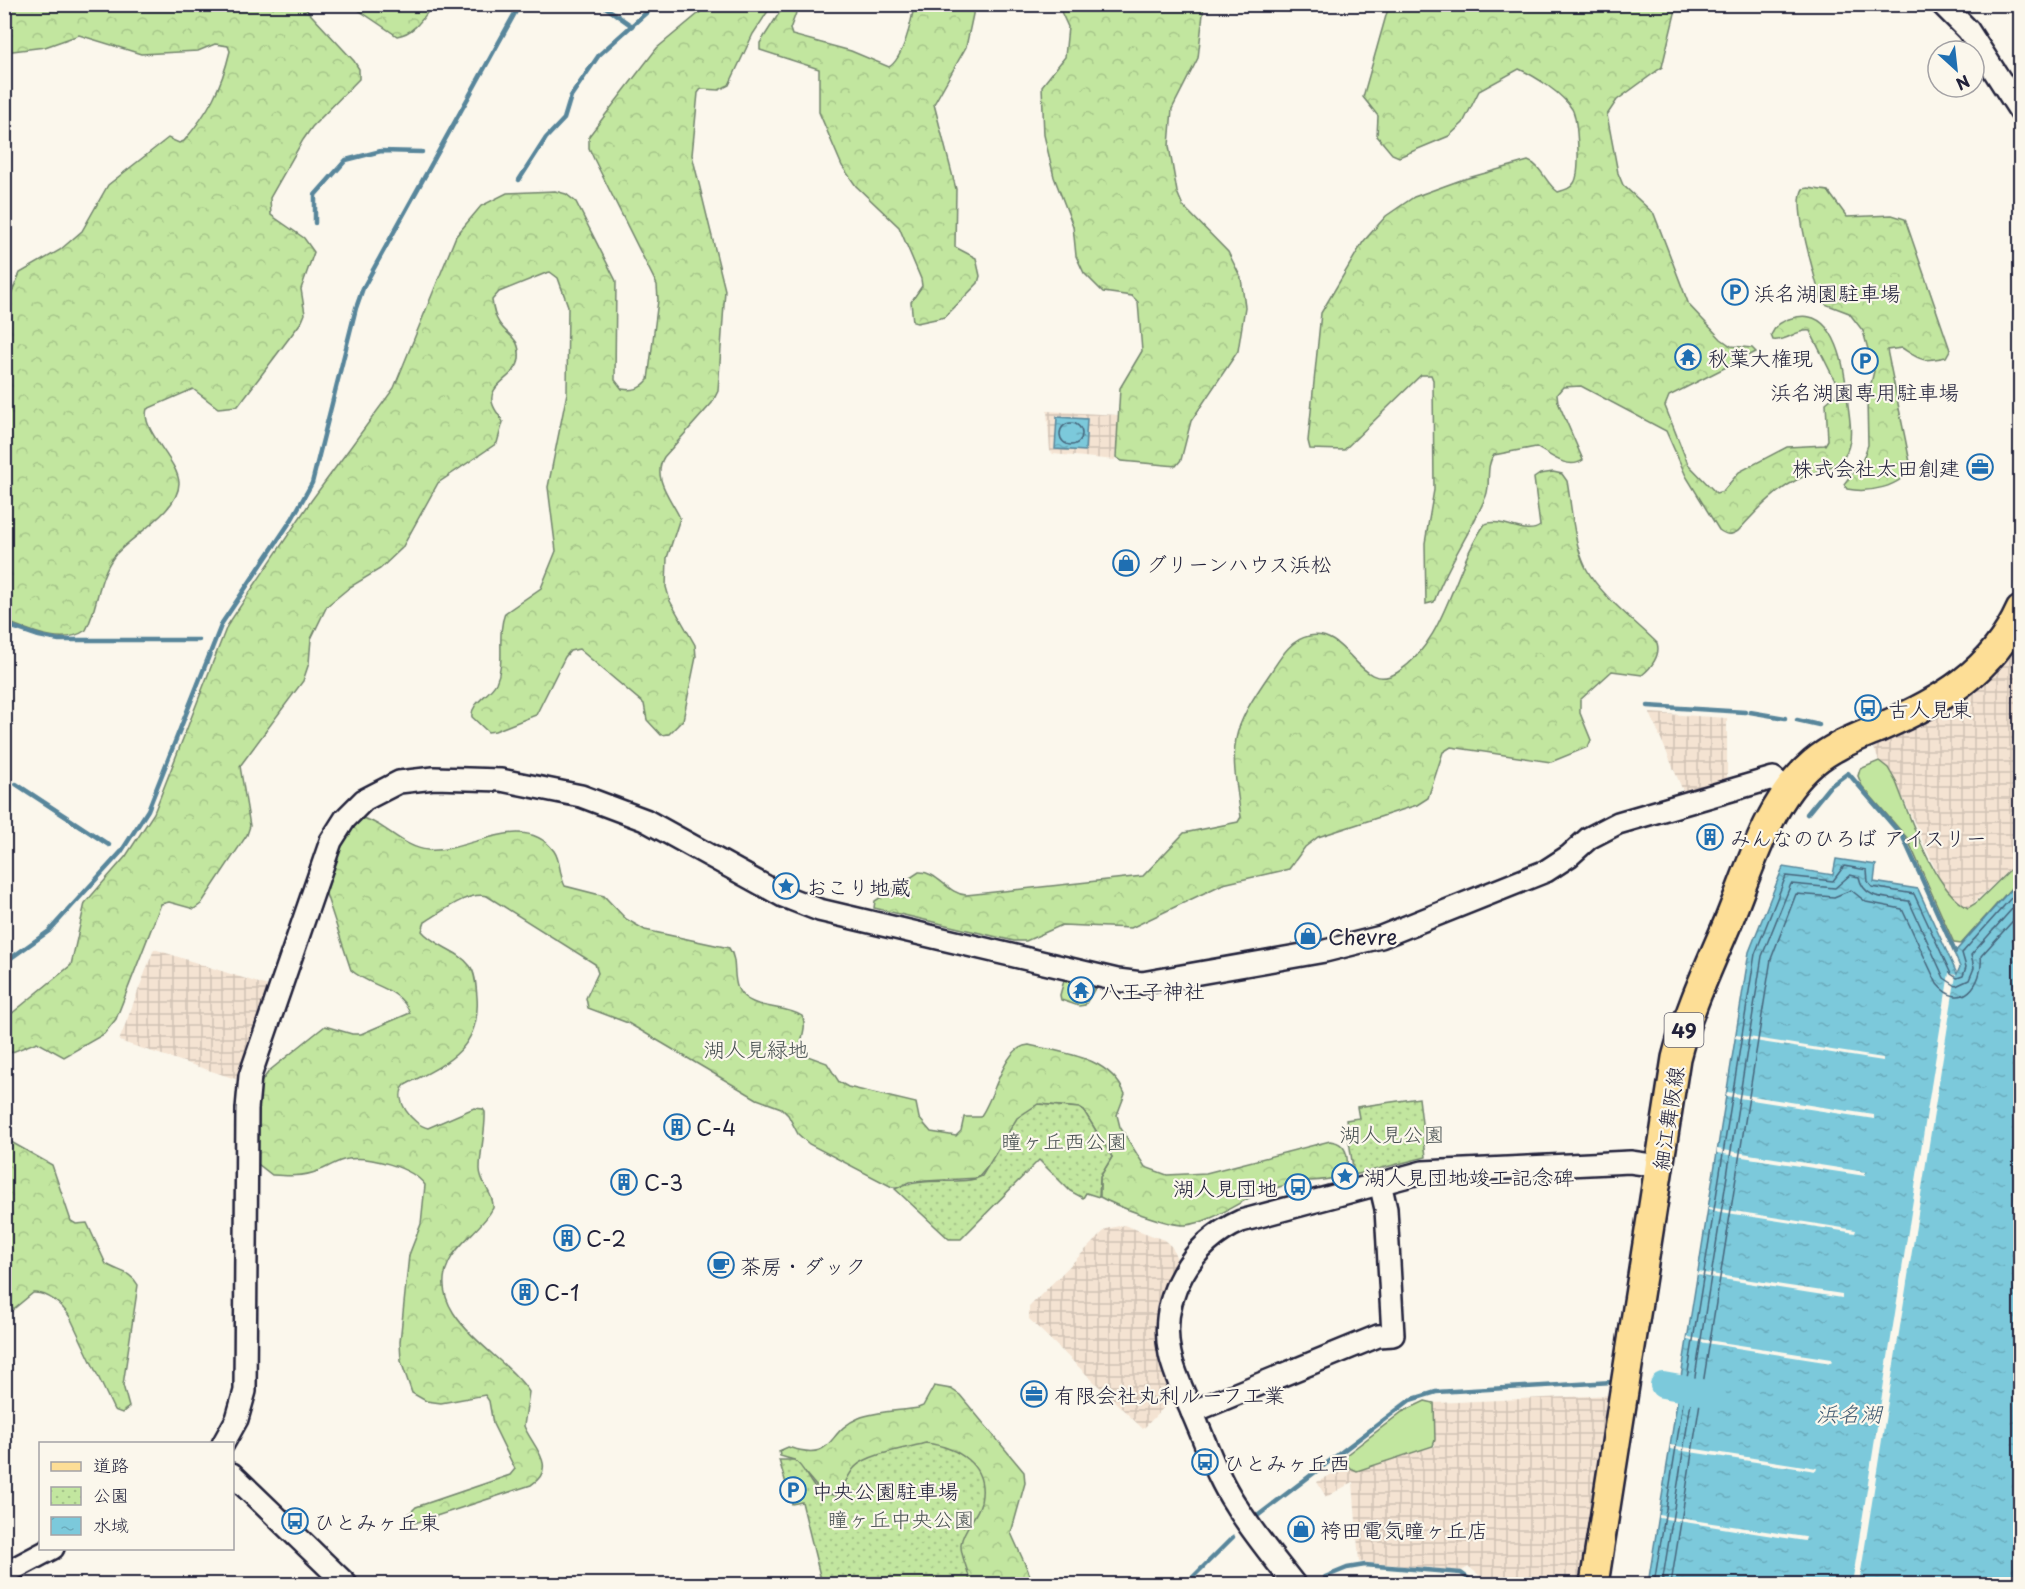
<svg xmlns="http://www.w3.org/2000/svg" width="2025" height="1589" viewBox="0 0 2025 1589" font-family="'Playpen Sans','Klee One',sans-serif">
  <defs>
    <pattern id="industrial-grid" width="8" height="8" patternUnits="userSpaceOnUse" patternTransform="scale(1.5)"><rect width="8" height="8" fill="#f4e3d2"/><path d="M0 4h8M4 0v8" fill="none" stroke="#d1c2b5"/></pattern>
    <pattern id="forest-crowns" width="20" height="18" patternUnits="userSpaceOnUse" patternTransform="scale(1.5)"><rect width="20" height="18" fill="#c2e69f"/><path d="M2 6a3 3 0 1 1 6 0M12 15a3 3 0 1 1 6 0" fill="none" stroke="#a6c58a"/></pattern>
    <pattern id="park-dots" width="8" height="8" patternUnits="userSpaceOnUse" patternTransform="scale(1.5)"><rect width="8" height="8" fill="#c2e69f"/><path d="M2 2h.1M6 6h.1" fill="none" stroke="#a6c58a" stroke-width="1.8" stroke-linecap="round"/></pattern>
    <pattern id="water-ripples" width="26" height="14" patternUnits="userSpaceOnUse" patternTransform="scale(1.5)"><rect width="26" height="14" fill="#7cc9db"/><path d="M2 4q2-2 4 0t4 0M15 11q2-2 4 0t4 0" fill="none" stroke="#6bacbd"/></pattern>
  </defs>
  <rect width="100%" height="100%" fill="#fbf7ec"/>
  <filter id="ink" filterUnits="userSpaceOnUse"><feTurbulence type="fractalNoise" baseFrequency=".0167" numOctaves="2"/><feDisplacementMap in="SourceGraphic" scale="12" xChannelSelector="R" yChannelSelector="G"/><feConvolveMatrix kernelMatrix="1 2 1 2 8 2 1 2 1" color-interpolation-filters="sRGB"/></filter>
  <g filter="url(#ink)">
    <!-- industrial -->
    <g fill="url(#industrial-grid)">
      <polygon points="1047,411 1118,415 1115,460 1053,454 1050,451"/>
      <polygon points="2020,641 2020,860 1968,908 1944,888 1896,782 1888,768 1879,761 1873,746 1924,724 1961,703 1994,675"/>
      <polygon points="1650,713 1727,718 1727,779 1683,791"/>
      <polygon points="154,949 271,987 242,1081 119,1041"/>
      <polygon points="1124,1225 1164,1240 1172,1247 1176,1257 1176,1395 1143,1429 1029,1319 1029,1307 1106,1229"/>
      <polygon points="1611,1395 1580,1584 1490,1584 1469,1567 1461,1571 1359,1562 1353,1482 1326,1497 1317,1482 1346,1467 1357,1471 1435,1446 1434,1403"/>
    </g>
    <!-- green -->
    <g fill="#c2e69f" stroke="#72846d" stroke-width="1.5">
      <path d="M1879,761L1888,768L1896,782C1911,819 1933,889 1968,908L1976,903L2020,860V878L1961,944L1954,943L1907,838L1862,786L1858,776L1860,769Z"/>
      <polygon points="1425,1401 1434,1403 1435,1440 1433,1446 1357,1471 1340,1463 1341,1459 1402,1412"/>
    </g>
    <!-- forest -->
    <g fill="url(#forest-crowns)" stroke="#72846d" stroke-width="1.5">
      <path d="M301,4L354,61L359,69V79L312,127L303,140L270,198L271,215L304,238L314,252L301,289L305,314L302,321L238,406L218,408L193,389L147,409C140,430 178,460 179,483C179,511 133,535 116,554C97,577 99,605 86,630C62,647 29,630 5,621V308L20,273L60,250L82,231L108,185L168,138L179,143L184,141C209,111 221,89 230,51L228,46L215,44L198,51L141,54L79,35L45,47L5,52V5Z"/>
      <path d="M710,4L772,5L753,34L729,85L719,90L701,89L698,93L692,155L725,290L718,391L712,403L664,457C651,478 672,500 680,518L667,558L666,587L670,601L695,645L696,657L683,720L669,734L661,735L647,720L644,704L579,649L570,651L565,657L536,715L495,731L488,732L472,717C470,703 490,695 496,683C506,661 496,637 505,613L541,588L556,551L548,487L567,393L568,306L558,278L550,272L546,273L499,292L492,300C493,308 495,317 499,323C508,337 521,337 519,359C517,378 485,384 493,405C495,411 500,416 503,422L497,443L438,483L402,548L380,569L350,587L327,606L311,639L309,663L303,681L240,766L250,826L247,835L201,904L194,909L169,902L161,904L116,1019L104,1034L64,1057L37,1042L5,1055V1019L71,965L85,903L126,856L154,813L227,626L311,501L394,388L456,236L481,206L507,193L555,191L566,194L576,202L616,281L615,380L622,389C634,391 640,389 648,380L658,300L657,285L594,159L589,148V136L657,48Z"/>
      <path d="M785,4L799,5L790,29L792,35L851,51L889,67C903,59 912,20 914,5H975L966,47L934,104L956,189L955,247L976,258L980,276L978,283L945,317L917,323L913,322L911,302L922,286L921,279L899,227L856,186L842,166L819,112V69L760,50V43Z"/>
      <path d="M351,5H433C423,18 415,33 397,36Z"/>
      <polygon points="1058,5 1204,5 1198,58 1172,109 1169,146 1177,192 1183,206 1228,252 1241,278 1245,307 1238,351 1191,421 1181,460 1176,466 1122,461 1116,457 1120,388 1142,351 1138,302 1132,296 1103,292 1084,273 1076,256 1073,226 1054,177 1044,135 1042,86 1065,57 1068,27"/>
      <path d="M1389,5H1677L1662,67L1617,100L1607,115L1618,173L1623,185L1654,214L1689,305L1721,339L1731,346L1752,348L1756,352L1669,396L1665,406L1688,464L1716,493L1723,491L1739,472L1787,447L1825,445L1828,440L1826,403L1838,393V387L1810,331C1796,329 1787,342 1773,340L1771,335C1775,326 1783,320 1792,318C1838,304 1846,375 1848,405C1850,420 1853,437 1847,451C1838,469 1821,469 1805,476C1777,488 1758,509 1738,531C1730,536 1726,535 1719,530L1686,476L1666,431L1581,386L1563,387L1557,394L1558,402L1583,460C1568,471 1549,454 1536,447L1494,455C1485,466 1491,484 1486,496C1471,533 1447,564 1434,602L1426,604L1425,543L1434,490L1433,380L1431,375H1421L1344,450L1310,449L1308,441L1321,313L1363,242L1386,216L1414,197L1461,180L1528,161C1541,165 1546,184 1558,192C1565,190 1570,189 1574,183C1581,173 1578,120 1572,109C1563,94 1535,76 1519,69L1479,91L1463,123L1449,136L1399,157L1392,154L1377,136L1378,116L1363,97Z"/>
      <path d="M1808,188L1828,191L1847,217L1892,215L1905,219L1950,350L1946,357C1921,362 1922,361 1902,348L1887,350L1911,467C1901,488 1867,493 1847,489L1844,484L1863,459L1868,445L1867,400L1874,371L1863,331L1849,313L1825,304L1820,297C1815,275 1792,206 1803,189Z"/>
      <path d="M1553,472L1562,474L1567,481C1572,508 1573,542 1586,568C1599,594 1636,622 1657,643C1661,655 1651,668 1642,675L1612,671L1580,700V713L1591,740L1588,747L1551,762L1451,747L1443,752L1428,798L1417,805L1318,837L1305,847L1289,869L1223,884L1131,928L1062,925L1026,941H1014L874,908L875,901L919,872C937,871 948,894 966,895L1143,876L1184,833L1238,822L1241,817C1230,743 1228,734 1271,672C1281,657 1290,640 1309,636C1349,627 1360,697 1398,672C1446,641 1453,569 1485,524C1503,517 1525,537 1540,526L1534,478L1540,474Z"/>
      <path d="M362,818C385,823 403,848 428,850C466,854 523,809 554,851C561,861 559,875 565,886L604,896L626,919L645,930L729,948C738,960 732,976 738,989C749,1011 784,1004 802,1016C809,1029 797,1041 802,1054L827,1063L839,1082L848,1087L916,1103L919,1118L931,1132L956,1136L961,1131L964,1117H980C995,1098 1003,1046 1029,1045C1063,1053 1109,1056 1125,1094L1117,1115L1120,1127L1145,1167L1167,1175L1206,1173L1330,1141C1340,1142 1346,1147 1347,1158C1351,1187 1309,1178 1292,1183C1279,1187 1266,1191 1253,1196C1233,1206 1209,1223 1186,1225C1168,1226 1116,1206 1100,1197V1177L1112,1157L1084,1111L1079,1108L1041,1104L978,1178L909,1182L899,1187H892L809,1144L798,1134L788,1115L781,1108L757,1099L628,1023L588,1008L586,998L598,973L595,964L487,896C467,891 442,912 425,922L422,931C434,946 458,950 470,966C476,974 476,987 477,997C481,1050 445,1064 405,1085C392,1099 413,1125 428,1128L474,1108L483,1109L485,1112C486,1131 480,1150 480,1169C480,1184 494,1193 493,1208C482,1229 459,1241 449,1262C422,1316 506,1355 529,1392L524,1426C532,1446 559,1467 531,1485L415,1523L409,1520L408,1515L416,1507L510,1475L515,1469L493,1424L489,1401L485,1395L441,1403L426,1401L412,1393L401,1361L400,1342L409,1255L421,1224L425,1185C412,1167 369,1156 348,1159C337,1160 328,1168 318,1171C303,1177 288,1176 272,1175L258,1164L255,1154L259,1085L269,1071L325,1026L352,1034H361L410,1013C399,986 371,988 351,970L325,891V884C331,865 341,824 362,818Z"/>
      <polygon points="1065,977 1097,985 1085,1005 1079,1006 1061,1000 1060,995"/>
      <path d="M4,1138L52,1165L71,1221L76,1224L87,1223L106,1264C119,1272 130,1271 138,1285L123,1385L129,1407L122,1413L114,1410L70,1317C62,1305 48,1292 33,1293L5,1316Z"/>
      <path d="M934,1386L951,1389L960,1395L1024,1472L1025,1483L1011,1533L1034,1584H944L857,1561L836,1495L823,1494L794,1460L780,1456L779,1451L788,1447C837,1463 824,1432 859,1418C876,1411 900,1411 918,1408L923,1406Z"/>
    </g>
    <!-- park -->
    <g fill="url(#park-dots)" stroke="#72846d" stroke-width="1.5">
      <polygon points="1419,1098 1426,1157 1354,1175 1346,1120 1359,1118 1357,1107"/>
      <path d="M1038,1104L1079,1108L1084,1111L1112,1157L1100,1177L1099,1197L1086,1193L1083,1198L1070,1191L1039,1160L961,1239H949L895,1189C923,1175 962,1187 982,1176L1017,1118Z"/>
      <path d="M926,1443C956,1447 989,1464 981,1502C977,1518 963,1528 961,1544C960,1557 970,1571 970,1584H822L802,1502L792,1504L779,1460H794C807,1469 808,1485 821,1492C827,1496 833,1494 839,1496C844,1486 847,1476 855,1467C868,1454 907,1448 926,1443Z"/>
    </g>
    <!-- water -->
    <g fill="url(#water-ripples)" stroke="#58869b" stroke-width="1.5">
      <polygon points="1057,417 1087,419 1085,451 1055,449"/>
      <polygon points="1836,859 1876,865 1874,882 1918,889 1957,974 1960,967 1954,953 2020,879 2020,1584 1648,1584 1749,952 1783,867 1833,875"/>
    </g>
    <!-- pier -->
    <g fill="#fbf7ec">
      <polygon points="1949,973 1956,975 1859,1584 1852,1584"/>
      <polygon points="1736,1035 1883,1058 1883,1061 1735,1038"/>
      <polygon points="1727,1092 1874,1115 1874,1119 1726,1096"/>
      <polygon points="1717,1149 1865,1172 1865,1176 1717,1153"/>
      <polygon points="1708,1207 1856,1230 1855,1233 1708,1210"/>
      <polygon points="1698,1272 1842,1294 1842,1298 1697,1275"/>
      <polygon points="1688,1337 1832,1359 1831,1363 1687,1340"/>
      <polygon points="1670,1445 1817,1468 1816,1471 1670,1449"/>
      <polygon points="1659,1515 1805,1537 1806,1537 1805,1541 1659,1518"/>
    </g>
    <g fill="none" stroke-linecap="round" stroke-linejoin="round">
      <!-- shore -->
      <g stroke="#46657b" stroke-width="1.5">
        <circle cx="1071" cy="434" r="11"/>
        <polyline points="1654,1584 1755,954 1786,876 1833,881 1844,866 1867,870 1868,882 1872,887 1914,894 1951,974 1957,978 1963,976 1966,967 1962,953 2020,888"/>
        <path d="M1662,1584L1762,956L1791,884L1835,888L1850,875L1859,877C1864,901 1888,897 1909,901L1944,978L1956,986L1969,980L1974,968L1971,955L2020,900"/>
        <path d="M1671,1584L1771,959L1796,894L1834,897L1851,890L1866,902L1902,909L1937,984C1961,1013 1984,984 1981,956L2020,913"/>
      </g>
      <!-- stream -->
      <g stroke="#58869b" stroke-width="4.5">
        <polyline points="601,4 632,26"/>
        <polyline points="1928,5 1938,13"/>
        <polyline points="2015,120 2020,128"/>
        <polyline points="519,180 546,138 564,119 571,96 599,55 656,4"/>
        <polyline points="315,223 315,195 346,160 381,151 422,152"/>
        <polyline points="4,624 39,636 59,640 199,640"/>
        <polyline points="1648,706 1745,712"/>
        <polyline points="1750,712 1785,718"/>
        <polyline points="1797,720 1819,725"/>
        <polyline points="16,784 109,845"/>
        <polyline points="1807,814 1829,787 1848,773 1903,837 1955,952"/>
        <polyline points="4,963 49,931 121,852 148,810 222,623 292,519 312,483 356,308 363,288 520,4"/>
        <polyline points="1256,1517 1410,1400 1436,1392 1613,1382"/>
        <polyline points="1325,1577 1347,1568 1365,1565 1461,1573 1476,1584"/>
        <polyline points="1186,1584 1233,1537"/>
      </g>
      <!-- river -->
      <polyline stroke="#7cc9db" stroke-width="26" points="1663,1385 1713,1394"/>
      <!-- minor casing -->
      <g stroke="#22223b" stroke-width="26">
        <g id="minor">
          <polyline points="1942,4 1968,30 2020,111"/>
          <polyline points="1192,1412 1378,1336 1393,1335 1386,1209 1380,1183"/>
          <polyline points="223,1444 237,1419 245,1391 247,1109 250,1076 331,841 345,819 364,800 399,782 434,778 501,780 581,796 645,820 783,896 819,910 1117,980 1142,983 1325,951 1381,937 1546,871 1569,856 1589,838 1618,823 1773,778 1788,790"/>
          <polyline points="232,1474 346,1584"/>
          <polyline points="4,1574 53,1548"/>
          <path d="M1294,1584C1274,1558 1252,1532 1235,1504C1219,1480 1209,1452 1198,1426C1189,1403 1175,1378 1170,1354C1158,1298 1191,1243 1241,1221L1423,1172L1630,1162L1659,1166"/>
        </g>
      </g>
      <!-- major casing -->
      <g stroke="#22223b" stroke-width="32">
        <path id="major" d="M1594,1584L1676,1058C1688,1011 1709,967 1728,922C1750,869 1768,801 1813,763C1833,746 1858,737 1881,727C1941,701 1992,672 2020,610"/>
      </g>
      <!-- minor -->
      <use href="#minor" stroke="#fbf7ec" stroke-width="21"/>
      <!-- major -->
      <use href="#major" stroke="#fdde96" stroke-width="27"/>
    </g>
  </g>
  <!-- icons -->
  <defs>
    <g id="parking-ring" transform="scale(1.35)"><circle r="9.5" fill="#fbf7ec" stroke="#1f6fb2" stroke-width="1.5"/><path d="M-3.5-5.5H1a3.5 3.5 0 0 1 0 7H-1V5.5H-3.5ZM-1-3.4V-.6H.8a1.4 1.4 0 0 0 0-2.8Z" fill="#1f6fb2"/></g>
    <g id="temple-ring" transform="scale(1.35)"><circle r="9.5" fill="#fbf7ec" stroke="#1f6fb2" stroke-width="1.5"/><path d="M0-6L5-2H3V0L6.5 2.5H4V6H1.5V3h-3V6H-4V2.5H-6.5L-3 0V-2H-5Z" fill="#1f6fb2"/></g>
    <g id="office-ring" transform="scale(1.35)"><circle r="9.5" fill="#fbf7ec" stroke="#1f6fb2" stroke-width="1.5"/><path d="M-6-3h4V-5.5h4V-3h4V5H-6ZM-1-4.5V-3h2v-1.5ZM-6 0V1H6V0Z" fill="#1f6fb2"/></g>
    <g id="shop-ring" transform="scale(1.35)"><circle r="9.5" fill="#fbf7ec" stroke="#1f6fb2" stroke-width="1.5"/><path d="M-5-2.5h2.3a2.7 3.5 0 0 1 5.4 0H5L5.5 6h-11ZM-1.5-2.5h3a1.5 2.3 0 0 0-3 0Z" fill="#1f6fb2"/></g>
    <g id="bus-ring" transform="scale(1.35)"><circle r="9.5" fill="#fbf7ec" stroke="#1f6fb2" stroke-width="1.5"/><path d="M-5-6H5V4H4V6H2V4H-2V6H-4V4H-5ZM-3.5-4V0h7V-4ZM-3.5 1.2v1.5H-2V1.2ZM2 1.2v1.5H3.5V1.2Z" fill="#1f6fb2"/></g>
    <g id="building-ring" transform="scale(1.35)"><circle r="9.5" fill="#fbf7ec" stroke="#1f6fb2" stroke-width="1.5"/><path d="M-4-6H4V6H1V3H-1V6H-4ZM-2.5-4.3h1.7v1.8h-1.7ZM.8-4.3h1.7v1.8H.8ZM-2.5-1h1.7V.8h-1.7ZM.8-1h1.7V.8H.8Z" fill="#1f6fb2"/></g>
    <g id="sight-ring" transform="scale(1.35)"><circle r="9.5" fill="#fbf7ec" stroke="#1f6fb2" stroke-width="1.5"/><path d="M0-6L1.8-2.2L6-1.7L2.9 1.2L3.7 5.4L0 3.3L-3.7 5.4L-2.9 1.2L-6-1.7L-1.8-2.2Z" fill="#1f6fb2"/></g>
    <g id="cafe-ring" transform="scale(1.35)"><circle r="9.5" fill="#fbf7ec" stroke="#1f6fb2" stroke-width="1.5"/><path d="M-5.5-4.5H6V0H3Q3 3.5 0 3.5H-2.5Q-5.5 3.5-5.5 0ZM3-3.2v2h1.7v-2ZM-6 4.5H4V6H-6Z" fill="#1f6fb2"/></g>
  </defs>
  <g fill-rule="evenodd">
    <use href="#parking-ring" x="1735" y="292"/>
    <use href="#temple-ring" x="1688" y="357"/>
    <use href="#parking-ring" x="1865" y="361"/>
    <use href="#office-ring" x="1980" y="467"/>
    <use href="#shop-ring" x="1126" y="563"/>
    <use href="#bus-ring" x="1868" y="708"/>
    <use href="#building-ring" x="1710" y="837"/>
    <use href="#sight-ring" x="786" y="886"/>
    <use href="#shop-ring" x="1308" y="936"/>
    <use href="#temple-ring" x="1081" y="990"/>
    <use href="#building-ring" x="677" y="1127"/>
    <use href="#sight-ring" x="1345" y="1176"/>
    <use href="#building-ring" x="624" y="1182"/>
    <use href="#bus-ring" x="1298" y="1187"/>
    <use href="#building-ring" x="567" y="1238"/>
    <use href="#cafe-ring" x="721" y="1265"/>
    <use href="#building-ring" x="525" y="1292"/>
    <use href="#office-ring" x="1034" y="1394"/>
    <use href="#bus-ring" x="1205" y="1462"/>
    <use href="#parking-ring" x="793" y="1490"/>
    <use href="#bus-ring" x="295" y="1521"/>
    <use href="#shop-ring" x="1301" y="1529"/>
  </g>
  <g text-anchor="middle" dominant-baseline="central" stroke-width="4.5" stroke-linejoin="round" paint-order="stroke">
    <!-- shield labels -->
    <rect fill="#fbf7ec" stroke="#636270" stroke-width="1.5" x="1664.5" y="1013" width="39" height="34" rx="4.5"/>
    <g font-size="20" font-weight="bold" fill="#22223b">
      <text x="1684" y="1030">49</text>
    </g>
    <!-- poi labels -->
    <g font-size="21" fill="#22223b" stroke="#fbf7ec" text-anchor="start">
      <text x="1754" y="292">浜名湖園駐車場</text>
      <text x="1708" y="357">秋葉大権現</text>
      <text x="1865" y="391" text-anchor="middle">浜名湖園専用駐車場</text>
      <text x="1960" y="467" text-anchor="end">株式会社太田創建</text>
      <text x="1146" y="563">グリーンハウス浜松</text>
      <text x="1888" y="708">古人見東</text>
      <text x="1730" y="837">みんなのひろば アイスリー</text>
      <text x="806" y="886">おこり地蔵</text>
      <text x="1328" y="936">Chevre</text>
      <text x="1100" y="990">八王子神社</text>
      <text x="696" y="1127">C-4</text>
      <text x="1364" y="1176">湖人見団地竣工記念碑</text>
      <text x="644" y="1182">C-3</text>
      <text x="1278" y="1187" text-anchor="end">湖人見団地</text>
      <text x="586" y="1238">C-2</text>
      <text x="740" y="1265">茶房・ダック</text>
      <text x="544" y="1292">C-1</text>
      <text x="1054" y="1394">有限会社丸利ルーフ工業</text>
      <text x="1224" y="1462">ひとみヶ丘西</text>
      <text x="812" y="1490">中央公園駐車場</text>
      <text x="314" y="1521">ひとみヶ丘東</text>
      <text x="1320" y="1529">袴田電気瞳ヶ丘店</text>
    </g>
    <!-- park labels -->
    <g font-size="21" fill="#4a5354" stroke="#fbf7ec">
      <text x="756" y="1048">湖人見緑地</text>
      <text x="1392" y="1133">湖人見公園</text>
      <text x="1064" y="1140">瞳ヶ丘西公園</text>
      <text x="901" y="1518">瞳ヶ丘中央公園</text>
    </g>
    <!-- street labels -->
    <g font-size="21" fill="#22223b" stroke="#fbf7ec">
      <text transform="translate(1667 1118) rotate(-81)">細江舞阪線</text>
    </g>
    <!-- water labels -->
    <g font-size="22" font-style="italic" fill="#425c73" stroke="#fbf7ec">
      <text x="1849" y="1412">浜名湖</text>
    </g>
  </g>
  <!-- margin -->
  <rect width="2025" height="1589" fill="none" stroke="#fbf7ec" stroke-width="24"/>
  <rect x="12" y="12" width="2001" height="1565" fill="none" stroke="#22223b" stroke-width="2" filter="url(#ink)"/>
  <!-- legend -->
  <rect x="39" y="1442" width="195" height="108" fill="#fbf7ec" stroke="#a4a2a5" stroke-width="1.5"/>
  <rect x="51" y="1462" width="30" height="9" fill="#fdde96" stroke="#a4a2a5" stroke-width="1.5"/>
  <text x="93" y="1472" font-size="18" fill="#22223b">道路</text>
  <rect x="51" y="1487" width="30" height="18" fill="url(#park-dots)" stroke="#a4a2a5" stroke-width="1.5"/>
  <text x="93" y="1502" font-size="18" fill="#22223b">公園</text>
  <rect x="51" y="1517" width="30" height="18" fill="url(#water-ripples)" stroke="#a4a2a5" stroke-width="1.5"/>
  <text x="93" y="1532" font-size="18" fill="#22223b">水域</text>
  <!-- north arrow -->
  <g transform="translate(1956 69) rotate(153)"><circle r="28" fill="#fbf7ec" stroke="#a4a2a5" stroke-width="1.5"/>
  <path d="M0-4.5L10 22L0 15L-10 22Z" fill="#1f6fb2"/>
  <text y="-9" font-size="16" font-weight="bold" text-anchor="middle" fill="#22223b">N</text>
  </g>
</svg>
